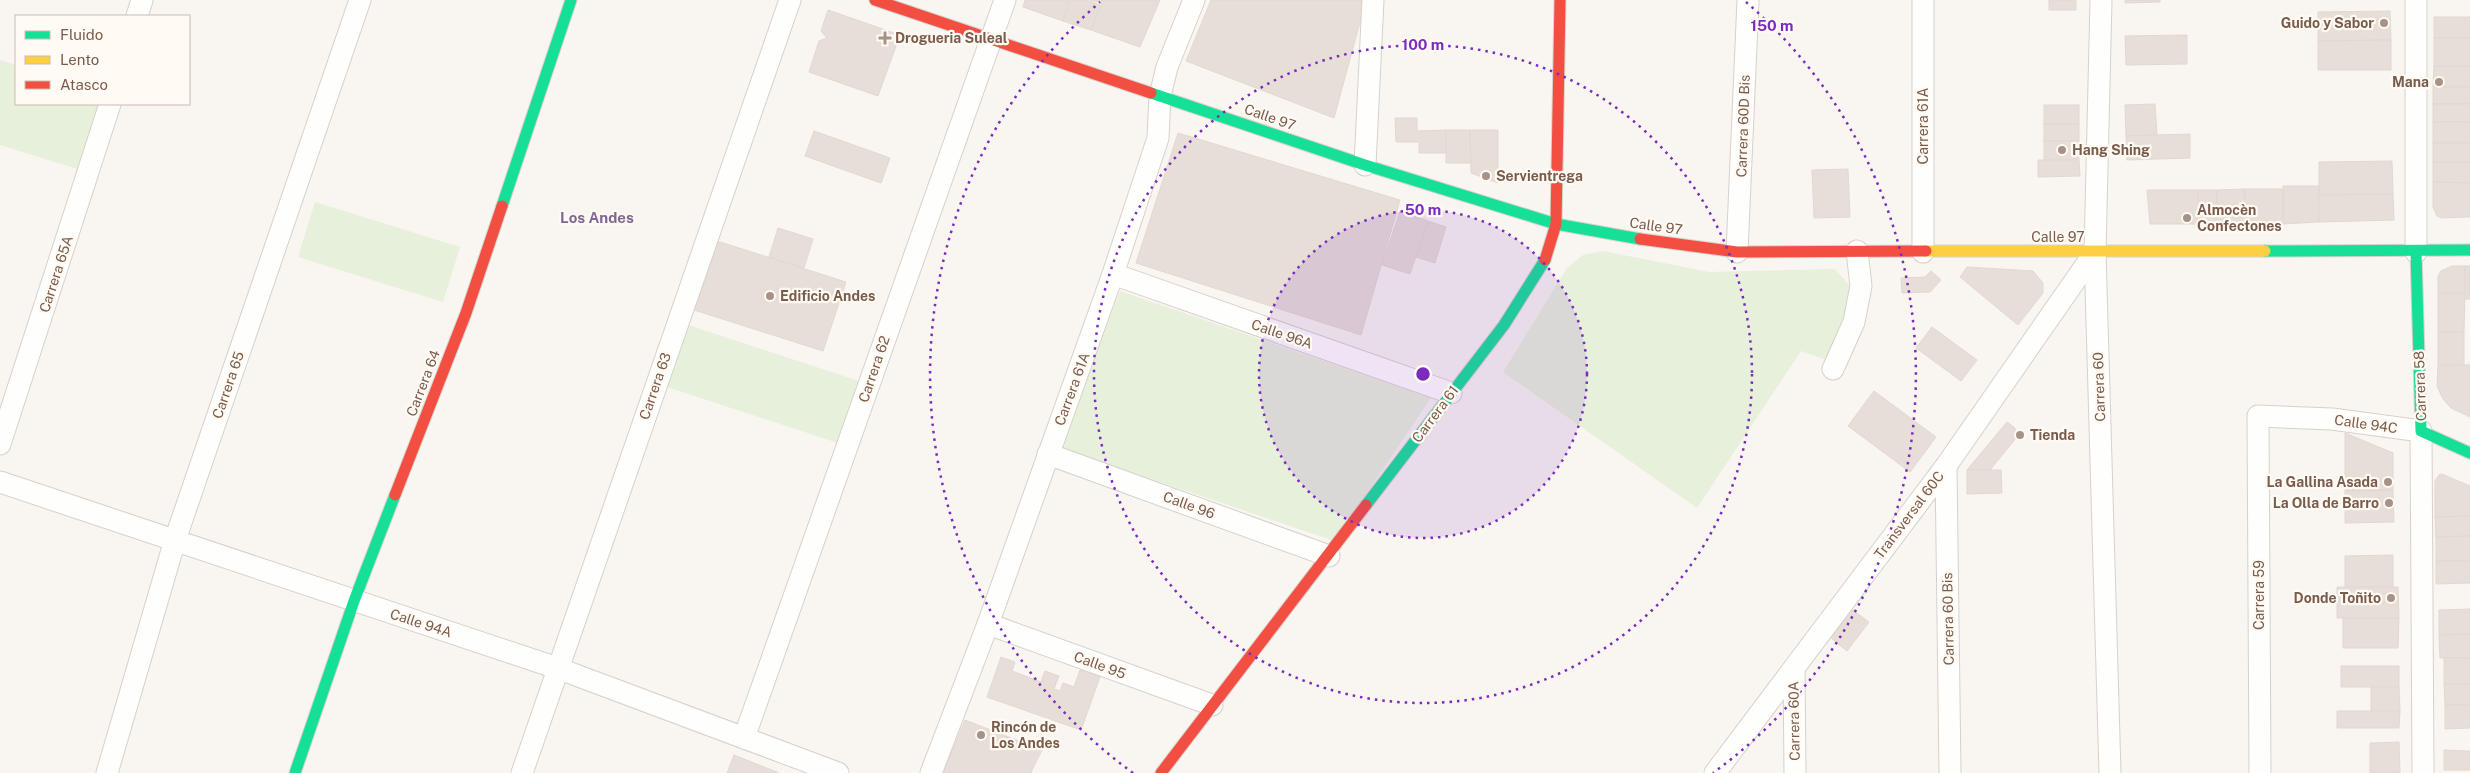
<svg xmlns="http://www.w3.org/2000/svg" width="2470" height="773" viewBox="0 0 2470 773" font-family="'Public Sans',sans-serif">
  <rect width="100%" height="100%" fill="#f9f5f0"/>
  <!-- green -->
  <g fill="#e7f0db">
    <polygon points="0,60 16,65 16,104 102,104 81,170 0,145"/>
    <polygon points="315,202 460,247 443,302 298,257"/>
    <polygon points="1603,251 1709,272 1835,269 1850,286 1843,326 1827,360 1801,351 1697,508 1503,372 1567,268 1583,255"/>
    <polygon points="1120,291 1431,398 1334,541 1060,448"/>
    <polygon points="688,325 859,381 838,443 667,387"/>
  </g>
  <!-- building -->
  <g fill="#e6ded7" stroke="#e2d8d2">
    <polygon points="1025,0 1070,0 1063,21 1023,7"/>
    <polygon points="1070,0 1086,0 1100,5 1091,30 1063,21"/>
    <polygon points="1090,0 1160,0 1140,47 1091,30 1102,3"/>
    <polygon points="1211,0 1362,0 1362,15 1334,118 1186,61"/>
    <rect x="2049" y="0" width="27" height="10"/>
    <polygon points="2125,0 2160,0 2160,2 2125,3"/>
    <polygon points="828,10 900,35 878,96 809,72 819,41 827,38 821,31"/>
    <polygon points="2390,11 2391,40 2318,41 2318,12"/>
    <rect x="2434" y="17" width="36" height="21"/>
    <polygon points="2187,35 2187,64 2126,65 2125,36"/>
    <rect x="2434" y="38" width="36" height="28"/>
    <polygon points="2391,40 2391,70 2318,70 2318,41"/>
    <polygon points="2434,66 2470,66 2470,87 2433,87"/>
    <rect x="2433" y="87" width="37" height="17"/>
    <polygon points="2155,104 2157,135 2126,136 2125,105"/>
    <rect x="2433" y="104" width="37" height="18"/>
    <rect x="2044" y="105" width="35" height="19"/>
    <polygon points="1395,118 1417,118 1417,131 1446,130 1446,153 1419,153 1419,142 1396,142"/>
    <rect x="2433" y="122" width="37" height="21"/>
    <rect x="2044" y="124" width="35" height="17"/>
    <polygon points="1446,130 1470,130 1471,163 1446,163"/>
    <polygon points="1470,130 1498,130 1498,183 1471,173"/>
    <polygon points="814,131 890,158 881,183 805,156"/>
    <polygon points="1178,133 1400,200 1361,335 1136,263"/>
    <polygon points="2190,134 2190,158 2127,160 2126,136"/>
    <rect x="2044" y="141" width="35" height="19"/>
    <rect x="2433" y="143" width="37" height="19"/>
    <polygon points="2038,160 2079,160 2080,176 2038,177"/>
    <polygon points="2392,161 2393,194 2319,195 2319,162"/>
    <polygon points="2433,162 2470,162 2470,183 2433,182"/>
    <polygon points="1848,169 1850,217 1814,218 1812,170"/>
    <polygon points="2433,182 2470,183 2470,217 2442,218 2437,216 2433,207"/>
    <polygon points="2283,186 2319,186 2319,222 2283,224"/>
    <polygon points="2245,189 2246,224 2216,224 2217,190"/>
    <polygon points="2245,189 2283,189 2283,224 2246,224"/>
    <polygon points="2147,190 2198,190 2200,224 2150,224"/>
    <polygon points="2198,190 2217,190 2216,224 2200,224"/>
    <polygon points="2393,194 2394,220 2319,222 2319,195"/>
    <polygon points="1400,211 1428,221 1410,274 1382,265"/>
    <polygon points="1428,221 1446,227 1435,263 1416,257"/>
    <polygon points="778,228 813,239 804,268 769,257"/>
    <polygon points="717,241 846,282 823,351 694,310"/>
    <polygon points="2452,266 2465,266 2465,293 2438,293 2438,276 2441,271"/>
    <rect x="2465" y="266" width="5" height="33"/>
    <polygon points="1967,267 2033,271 2043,283 2043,293 2018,325 1960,277"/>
    <polygon points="1931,271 1941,280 1930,292 1902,293 1901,278 1925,277"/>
    <polygon points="2438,293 2465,293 2464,332 2438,332"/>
    <polygon points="1932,327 1977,360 1961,381 1916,348"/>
    <rect x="2438" y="332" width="26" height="33"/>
    <polygon points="2438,365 2470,365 2470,417 2451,408 2443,399 2437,386"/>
    <polygon points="1874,391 1936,437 1910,472 1848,426"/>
    <polygon points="2007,422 2015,428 2016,438 1990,470 1967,470"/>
    <polygon points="2345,433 2393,453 2393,490 2345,491"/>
    <polygon points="1967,470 2001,470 2002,493 1967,494"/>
    <polygon points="2442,474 2470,486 2470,516 2435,517 2435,481 2439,475"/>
    <polygon points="2393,490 2394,522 2345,523 2345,491"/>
    <polygon points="2470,516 2470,536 2436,537 2435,517"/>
    <polygon points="2470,536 2470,561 2436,561 2436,537"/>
    <polygon points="2393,555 2393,587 2345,587 2345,556"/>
    <polygon points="2436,561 2470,561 2470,583 2436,584"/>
    <polygon points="2337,587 2398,587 2399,618 2337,618"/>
    <polygon points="2470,609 2470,634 2439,635 2439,610"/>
    <polygon points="1853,610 1869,622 1847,651 1831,638"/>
    <polygon points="2343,618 2399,618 2398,648 2343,648"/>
    <polygon points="2470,634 2470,658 2440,658 2439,635"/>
    <polygon points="1001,657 1015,662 1012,671 1041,682 1045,671 1059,676 1054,689 1060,691 1063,683 1074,687 1080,670 1100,677 1081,730 987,697"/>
    <rect x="2444" y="658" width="26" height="26"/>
    <rect x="2341" y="666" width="58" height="21"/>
    <polygon points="2444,684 2470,684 2470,705 2445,705"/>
    <polygon points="2371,687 2399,687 2400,711 2371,711"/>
    <polygon points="2445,705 2470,705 2470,728 2445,729"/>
    <polygon points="2337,711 2400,711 2399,728 2337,728"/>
    <polygon points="965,720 1042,750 1031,772 1032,773 943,773"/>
    <polygon points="2399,742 2400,773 2370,773 2370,743"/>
    <polygon points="2444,750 2470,751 2470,770 2444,770"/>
    <polygon points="734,755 779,773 727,773"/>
  </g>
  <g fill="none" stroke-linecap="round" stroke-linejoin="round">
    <!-- street casing -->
    <g stroke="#d7d1cb" stroke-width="23">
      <g id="street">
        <polyline points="1923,0 1923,252"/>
        <polyline points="2101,0 2095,252 2110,773"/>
        <polyline points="2416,0 2416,252"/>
        <polyline points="137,16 142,0"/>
        <polyline points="1365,165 1373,0"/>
        <polyline points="1737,252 1748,0"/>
        <polyline points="1113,274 1451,393"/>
        <polyline points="1833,369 1854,322 1861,286 1857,251"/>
        <polyline points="0,444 110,104"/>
        <polyline points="1048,454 1329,556"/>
        <polyline points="1946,466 1950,773"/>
        <polyline points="0,482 557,668 838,773"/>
        <polyline points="988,624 1212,705"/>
        <polyline points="1794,669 1795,773"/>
        <polyline points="744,738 1005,0"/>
        <polyline points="107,773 175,540 360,0"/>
        <polyline points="522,773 790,0"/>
        <polyline points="931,773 988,624 1113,274 1158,138 1160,96 1167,67 1194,0"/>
        <polyline points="1715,773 1946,466 2095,252"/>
        <polyline points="2260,773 2258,416 2332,419 2421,431 2423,773"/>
      </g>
    </g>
    <!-- fast casing -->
    <g stroke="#d9d2cb" stroke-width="13">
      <g id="fast">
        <polyline points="1151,93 1365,165 1556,224 1640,239"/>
        <polyline points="502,206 571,0"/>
        <polyline points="2265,251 2470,250"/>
        <polyline points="2416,252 2421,431 2470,453"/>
        <polyline points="1366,505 1504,325 1545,260"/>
        <polyline points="295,773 354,601 395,495"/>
      </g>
    </g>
    <!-- slow casing -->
    <g stroke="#d9d2cb" stroke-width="13">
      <polyline id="slow" points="1926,251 2265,251"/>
    </g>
    <!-- jam casing -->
    <g stroke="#d9d2cb" stroke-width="13">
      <g id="jam">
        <polyline points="875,0 1151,93"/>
        <polyline points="1640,239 1737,252 1926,251"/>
        <polyline points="1545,260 1556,224 1560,0"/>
        <polyline points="395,495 466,313 502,206"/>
        <polyline points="1161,773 1366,505"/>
      </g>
    </g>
    <!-- street -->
    <use href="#street" stroke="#fefefd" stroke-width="21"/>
    <!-- fast -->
    <use href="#fast" stroke="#16e098" stroke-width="11"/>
    <!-- slow -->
    <use href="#slow" stroke="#ffcf43" stroke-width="11"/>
    <!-- jam -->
    <use href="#jam" stroke="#f24e42" stroke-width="11"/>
  </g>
  <!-- distance rings -->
  <circle cx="1423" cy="374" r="164" fill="#7b2cbf" fill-opacity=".12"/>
  <g fill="none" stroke="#7b2cbf" stroke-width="2.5" stroke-dasharray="2.5 5">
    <circle cx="1423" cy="374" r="164"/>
    <circle cx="1423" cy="374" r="329"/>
    <path d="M1133 773A493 493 0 0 1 1100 2M1746 2A493 493 0 0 1 1713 773"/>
  </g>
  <!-- markers -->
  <g fill="#a69286" stroke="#fffaf3" stroke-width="2">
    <circle cx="2384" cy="23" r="5"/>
    <path d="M882.5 30.5h5v5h5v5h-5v5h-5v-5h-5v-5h5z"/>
    <circle cx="2439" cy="82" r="5"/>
    <circle cx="2062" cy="150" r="5"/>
    <circle cx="1486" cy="176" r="5"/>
    <circle cx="2187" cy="218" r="5"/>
    <circle cx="770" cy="296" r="5"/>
    <circle cx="2020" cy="435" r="5"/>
    <circle cx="2388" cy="482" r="5"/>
    <circle cx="2389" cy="503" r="5"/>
    <circle cx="2391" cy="598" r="5"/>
    <circle cx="981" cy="735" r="5"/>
  </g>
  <g text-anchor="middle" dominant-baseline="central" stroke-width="4.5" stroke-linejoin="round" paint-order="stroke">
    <!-- poi labels -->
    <g font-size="14" font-weight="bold" fill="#7a5c4d" stroke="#fffaf3" text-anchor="start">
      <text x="2374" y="23" text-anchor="end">Guido y Sabor</text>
      <text x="895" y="38">Drogueria Suleal</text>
      <text x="2429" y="82" text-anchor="end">Mana</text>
      <text x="2072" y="150">Hang Shing</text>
      <text x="1496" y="176">Servientrega</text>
      <text x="2197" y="210">Almocèn<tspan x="2197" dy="16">Confectones</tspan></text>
      <text x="780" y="296">Edificio Andes</text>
      <text x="2030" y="435">Tienda</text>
      <text x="2378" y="482" text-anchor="end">La Gallina Asada</text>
      <text x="2379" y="503" text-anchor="end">La Olla de Barro</text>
      <text x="2381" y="598" text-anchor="end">Donde Toñito</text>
      <text x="991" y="727">Rincón de<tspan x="991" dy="16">Los Andes</tspan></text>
    </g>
    <!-- street labels -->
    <g font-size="14" fill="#7a5c4d" stroke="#fffaf3">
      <text transform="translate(1270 117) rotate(19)">Calle 97</text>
      <text transform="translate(1743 126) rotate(-88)">Carrera 60D Bis</text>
      <text transform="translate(1923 126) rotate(-90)">Carrera 61A</text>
      <text transform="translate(1656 226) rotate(8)">Calle 97</text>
      <text x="2058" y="237">Calle 97</text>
      <text transform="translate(56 274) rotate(-72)">Carrera 65A</text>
      <text transform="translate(1282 334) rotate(19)">Calle 96A</text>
      <text transform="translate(874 369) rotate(-71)">Carrera 62</text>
      <text transform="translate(423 383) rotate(-69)">Carrera 64</text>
      <text transform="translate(228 385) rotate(-71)">Carrera 65</text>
      <text transform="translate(655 386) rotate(-71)">Carrera 63</text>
      <text transform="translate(2420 386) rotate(-92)">Carrera 58</text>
      <text transform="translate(2099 387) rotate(-92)">Carrera 60</text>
      <text transform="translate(1072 389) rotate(-70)">Carrera 61A</text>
      <text transform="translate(1435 414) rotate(-53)">Carrera 61</text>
      <text transform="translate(2366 424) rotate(8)">Calle 94C</text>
      <text transform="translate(1189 505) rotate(20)">Calle 96</text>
      <text transform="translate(1909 515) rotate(-53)">Transversal 60C</text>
      <text transform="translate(2259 595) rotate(-90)">Carrera 59</text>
      <text transform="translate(1948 619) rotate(-91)">Carrera 60 Bis</text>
      <text transform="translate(421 623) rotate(18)">Calle 94A</text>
      <text transform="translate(1100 665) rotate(20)">Calle 95</text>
      <text transform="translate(1794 721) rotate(-91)">Carrera 60A</text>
    </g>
    <!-- neighbourhood labels -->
    <g font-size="15" font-weight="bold" fill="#846695" stroke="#fffaf3">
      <text x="597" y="217">Los Andes</text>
    </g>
  </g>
  <circle cx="1423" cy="374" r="8" fill="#7b2cbf" stroke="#fffaf3" stroke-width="2.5"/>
  <g font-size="15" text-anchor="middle" font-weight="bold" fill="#7b2cbf" stroke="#fffaf3" stroke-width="4.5" stroke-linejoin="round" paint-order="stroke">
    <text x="1772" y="31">150 m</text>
    <text x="1423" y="50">100 m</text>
    <text x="1423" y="215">50 m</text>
  </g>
  <!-- legend -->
  <rect x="15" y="15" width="175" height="90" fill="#fffaf3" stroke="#cabbb1"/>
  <rect x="25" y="31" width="25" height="8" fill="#16e098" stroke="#cabbb1"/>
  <text x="60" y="40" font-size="15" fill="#7a5c4d">Fluido</text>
  <rect x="25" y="56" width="25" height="8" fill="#ffcf43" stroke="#cabbb1"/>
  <text x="60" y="65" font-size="15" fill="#7a5c4d">Lento</text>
  <rect x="25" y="81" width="25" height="8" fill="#f24e42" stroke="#cabbb1"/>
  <text x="60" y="90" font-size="15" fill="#7a5c4d">Atasco</text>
</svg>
